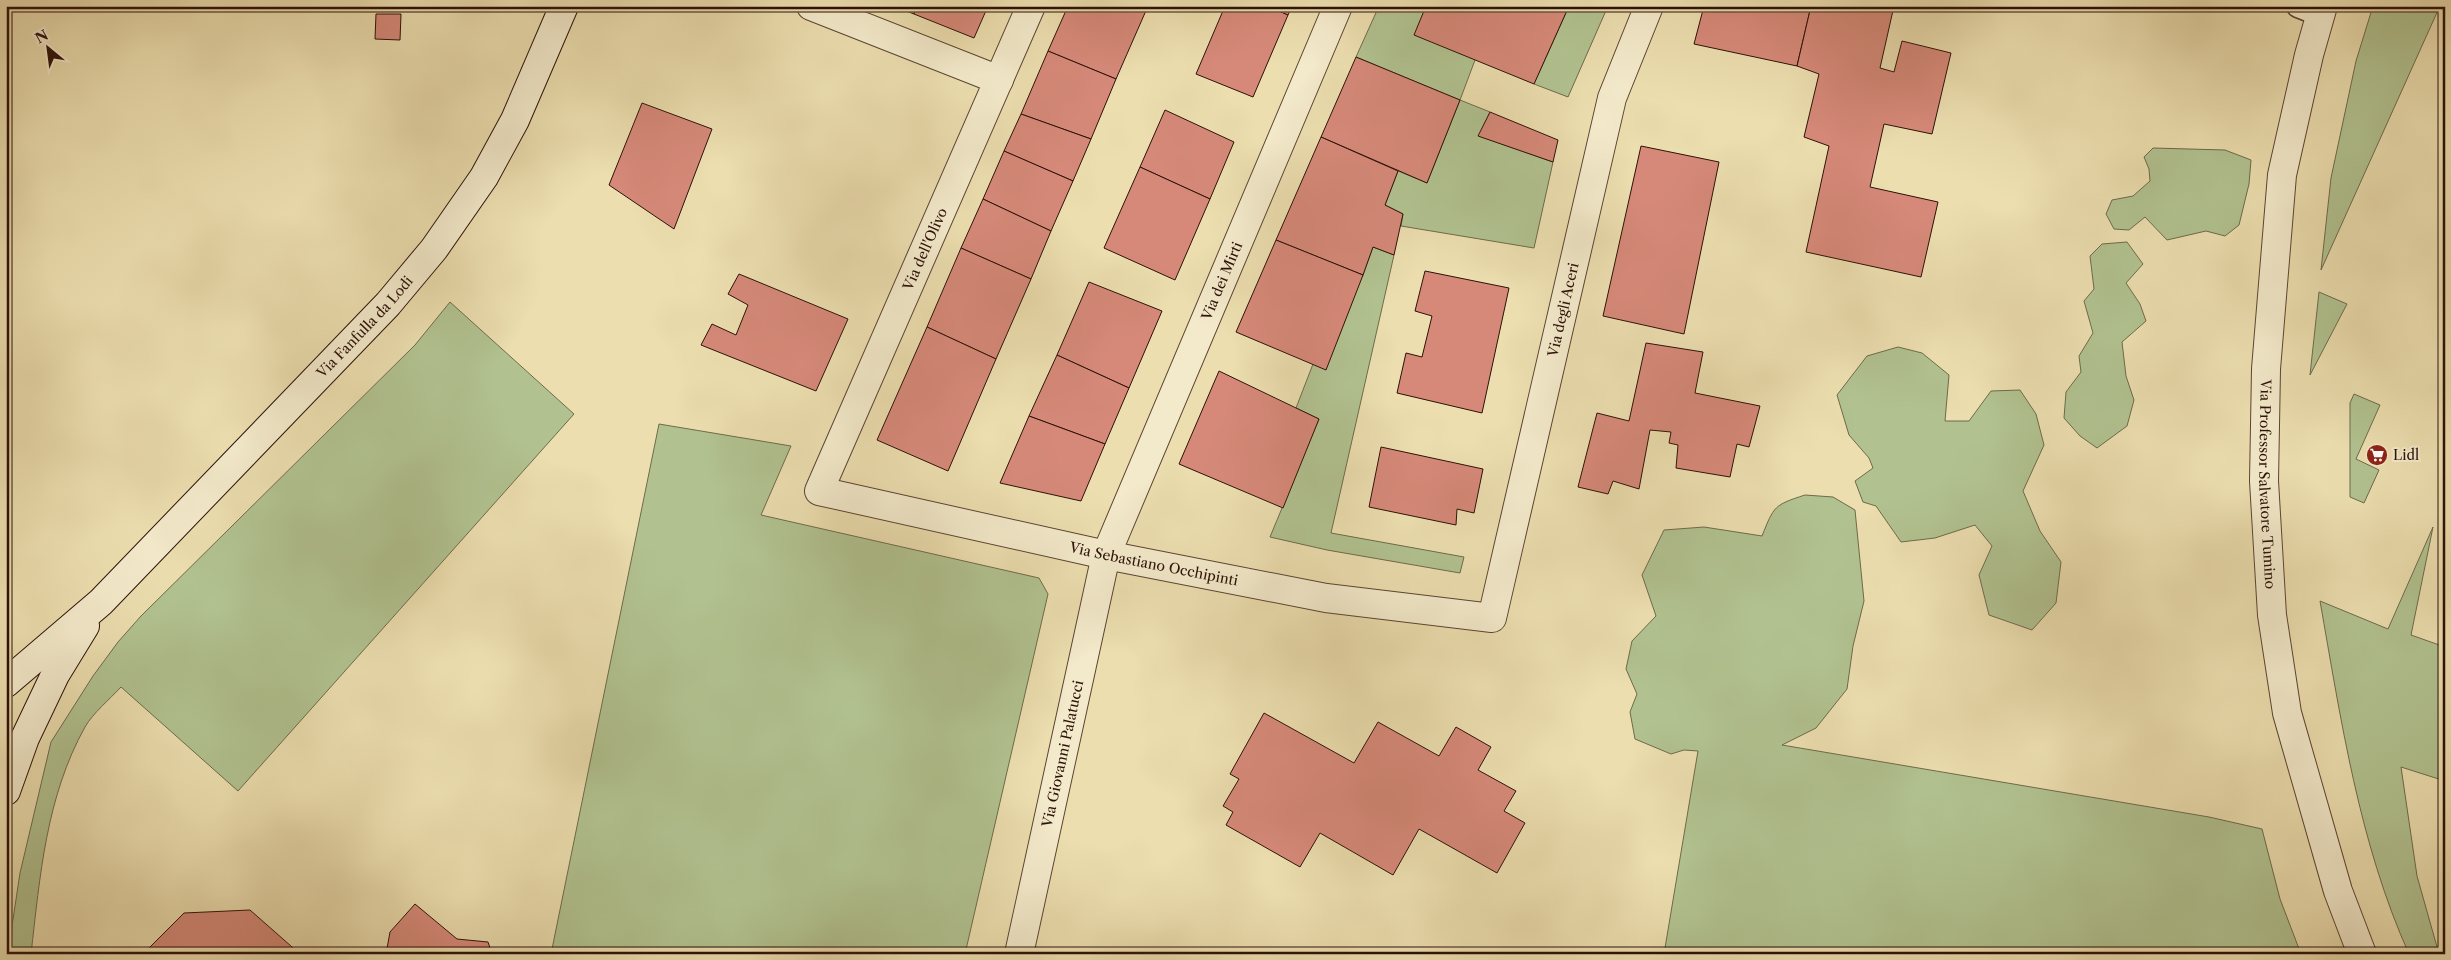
<svg xmlns="http://www.w3.org/2000/svg" width="2451" height="960" viewBox="0 0 2451 960" font-family="'Libre Caslon Text',serif">
  <rect width="100%" height="100%" fill="#ecdeaf"/>
  <filter id="stains"><feTurbulence type="fractalNoise" baseFrequency=".004" numOctaves="4"/><feColorMatrix values="0 0 0 0 .2 0 0 0 0 .09 0 0 0 0 .02 0 0 0 .5 -.17"/></filter>
  <radialGradient id="worn" r=".72"><stop offset=".6" stop-color="#630" stop-opacity="0"/><stop offset="1" stop-color="#630" stop-opacity=".3"/></radialGradient>
  <!-- green -->
  <g fill="#b1c290" stroke="#6e6a4c">
    <polygon points="1379,6 1426,6 1475,60 1460,100 1490,112 1479,136 1553,162 1534,248 1401,226 1403,214 1385,205 1398,171 1427,183 1460,100 1356,57"/>
    <polygon points="1569,6 1608,6 1568,97 1534,84"/>
    <polygon points="2373,6 2434,6 2439,8 2321,270 2331,178 2356,61"/>
    <polygon points="2153,148 2225,150 2251,160 2249,184 2239,225 2225,236 2206,231 2167,240 2145,217 2129,230 2114,229 2106,214 2112,200 2133,196 2150,181 2149,169 2144,157"/>
    <polygon points="2127,242 2143,264 2126,283 2140,304 2146,321 2122,342 2126,376 2134,400 2127,426 2097,448 2080,436 2064,418 2066,392 2081,372 2079,356 2093,333 2084,301 2094,289 2090,256 2102,244"/>
    <polygon points="1373,247 1394,255 1331,533 1464,557 1460,573 1327,550 1270,537 1319,419 1296,408 1313,364 1363,275"/>
    <polygon points="2319,292 2347,304 2310,375"/>
    <path d="M450,302L574,414L238,791L121,687C109,700 93,713 85,727C46,797 40,876 31,954H11L12,926L20,873L51,742L93,676L118,642L141,616L415,345Z"/>
    <polygon points="1898,347 1922,353 1949,375 1945,421 1969,421 1991,391 2020,390 2036,414 2044,445 2023,491 2040,531 2061,562 2056,603 2032,630 1989,615 1979,575 1992,546 1975,525 1935,538 1901,542 1876,506 1863,502 1855,481 1873,468 1869,458 1849,435 1837,395 1867,356"/>
    <polygon points="2354,394 2380,405 2356,459 2379,470 2364,503 2350,497 2350,403"/>
    <polygon points="659,424 791,446 761,515 1039,578 1048,594 965,954 551,954"/>
    <path d="M1805,495L1833,497L1855,510L1864,601L1853,646L1847,689L1816,728L1782,745L2209,817L2262,829L2280,899L2301,954H1664L1698,751L1684,750L1671,754L1635,739L1630,712L1637,694L1626,669L1632,641L1656,616L1642,575L1664,530L1704,527L1762,536C1774,506 1774,505 1805,495Z"/>
    <path d="M2433,527L2411,635L2445,647V781L2401,767L2417,876L2439,954H2409C2359,843 2341,720 2320,601L2388,629Z"/>
  </g>
  <!-- building -->
  <g fill="#d68979" stroke="#2c1108">
    <polygon points="894,6 917,6 914,14"/>
    <polygon points="917,6 988,6 974,38 914,14"/>
    <polygon points="1068,6 1148,6 1116,79 1048,51"/>
    <polygon points="1225,6 1268,6 1288,15 1253,97 1196,74"/>
    <polygon points="1268,6 1292,6 1288,15"/>
    <polygon points="1426,6 1569,6 1534,84 1414,35"/>
    <polygon points="1704,6 1811,6 1797,66 1694,44"/>
    <polygon points="1811,6 1894,6 1880,68 1894,72 1902,41 1951,53 1932,134 1884,124 1870,187 1938,202 1921,277 1806,252 1829,146 1804,137 1819,74 1797,66"/>
    <polygon points="376,14 401,14 400,40 375,39"/>
    <polygon points="1048,51 1116,79 1091,139 1021,114"/>
    <polygon points="1356,57 1460,100 1427,183 1321,137"/>
    <polygon points="642,103 712,129 674,229 609,185"/>
    <polygon points="1165,110 1234,142 1210,199 1140,167"/>
    <polygon points="1490,112 1558,140 1553,162 1478,136"/>
    <polygon points="1021,114 1091,139 1073,181 1004,151"/>
    <polygon points="1321,137 1398,171 1385,205 1403,214 1394,255 1373,247 1363,275 1276,240"/>
    <polygon points="1641,146 1719,162 1684,334 1603,316"/>
    <polygon points="1004,151 1073,181 1051,231 983,199"/>
    <polygon points="1140,167 1210,199 1175,280 1104,248"/>
    <polygon points="983,199 1051,231 1031,279 961,248"/>
    <polygon points="1276,240 1363,275 1326,370 1236,332"/>
    <polygon points="961,248 1031,279 996,359 927,327"/>
    <polygon points="1425,271 1509,288 1482,413 1397,393 1406,353 1422,357 1432,316 1415,311"/>
    <polygon points="739,274 848,319 816,391 701,345 712,324 736,335 748,305 728,294"/>
    <polygon points="1089,282 1162,311 1129,388 1057,355"/>
    <polygon points="927,327 996,359 948,471 877,440"/>
    <polygon points="1646,343 1703,352 1695,393 1760,406 1749,447 1737,444 1730,477 1676,468 1678,445 1669,443 1671,432 1650,430 1639,489 1613,481 1608,494 1578,487 1597,413 1629,421"/>
    <polygon points="1057,355 1129,388 1105,444 1029,416"/>
    <polygon points="1219,371 1319,419 1283,508 1179,464"/>
    <polygon points="1029,416 1105,444 1081,501 1000,483"/>
    <polygon points="1381,447 1483,469 1474,513 1457,509 1456,525 1369,507"/>
    <polygon points="1264,713 1354,763 1378,722 1439,756 1456,727 1491,747 1478,770 1516,791 1504,811 1525,823 1497,873 1419,829 1393,875 1320,833 1300,867 1226,825 1233,812 1223,806 1239,779 1230,774"/>
    <polygon points="415,904 457,939 488,942 492,954 386,954 390,932"/>
    <polygon points="250,910 300,954 143,954 184,913"/>
  </g>
  <g fill="none" stroke-linecap="round" stroke-linejoin="round">
    <!-- lane casing -->
    <g stroke="#5c4432" stroke-width="25">
      <polyline id="lane" points="2298,6 2321,15"/>
    </g>
    <!-- street casing -->
    <g stroke="#5c4432" stroke-width="30">
      <g id="street">
        <polyline points="811,6 999,80"/>
        <path id="s1" d="M1031,6L819,491L1106,555L1326,598L1492,618L1612,98L1649,6"/>
        <path id="s2" d="M2323,6L2309,55L2282,175L2266,369L2264,481L2272,615L2287,713L2338,891L2362,954"/>
        <path id="s3" d="M1019,954L1106,555L1338,6"/>
      </g>
    </g>
    <!-- secondary casing -->
    <g stroke="#2c1108" stroke-width="30">
      <g id="secondary">
        <path id="s4" d="M6,683L101,602L388,304L434,249L484,177L515,120L564,6"/>
        <polyline points="6,791 25,738 55,675 85,626"/>
      </g>
    </g>
    <!-- lane -->
    <use href="#lane" stroke="#f3eacb" stroke-width="22"/>
    <!-- street -->
    <use href="#street" stroke="#f3eacb" stroke-width="28"/>
    <!-- secondary -->
    <use href="#secondary" stroke="#f3eacb" stroke-width="28"/>
  </g>
  <!-- icons -->
  <defs>
    <g id="supermarket-disc" transform="scale(1.125)"><circle r="9.5" fill="#8f2418" stroke="#f3eacb"/><path d="M-6-5.5h2.5l.6 2H6L4.5 2H-2.5L-4.4-4H-6ZM-1.5 3.2a1.3 1.3 0 1 0 .1 0ZM3 3.2a1.3 1.3 0 1 0 .1 0Z" fill="#fff"/></g>
  </defs>
  <g fill-rule="evenodd">
    <use href="#supermarket-disc" x="2377" y="455"/>
  </g>
  <g text-anchor="middle" dominant-baseline="central" stroke-width="4" stroke-linejoin="round" paint-order="stroke">
    <!-- street labels -->
    <g font-size="14" fill="#2c1108" stroke="#f3eacb">
      <text transform="translate(925 249) rotate(-66)">Via dell'Olivo</text>
      <text stroke="none"><textPath href="#s3" startOffset="706">Via dei Mirti</textPath></text>
      <text stroke="none"><textPath href="#s1" startOffset="1531">Via degli Aceri</textPath></text>
      <text stroke="none"><textPath href="#s4" startOffset="506">Via Fanfulla da Lodi</textPath></text>
      <text stroke="none"><textPath href="#s2" startOffset="484">Via Professor Salvatore Tumino</textPath></text>
      <text stroke="none"><textPath href="#s1" startOffset="872">Via Sebastiano Occhipinti</textPath></text>
      <text stroke="none"><textPath href="#s3" startOffset="205">Via Giovanni Palatucci</textPath></text>
    </g>
    <!-- poi labels -->
    <g font-size="14" fill="#2c1108" stroke="#f3eacb" text-anchor="start">
      <text x="2393" y="455">Lidl</text>
    </g>
  </g>
  <!-- margin -->
  <rect width="2451" height="960" fill="none" stroke="#ecdeaf" stroke-width="25"/>
  <rect x="8" y="8" width="2436" height="945" fill="none" stroke="#2c1108" stroke-width="2.5"/>
  <rect x="12" y="12" width="2426" height="935" fill="none" stroke="#2c1108"/>
  <!-- north arrow -->
  <g transform="translate(48 48) rotate(331)" stroke="#f3eacb" stroke-width="4" paint-order="stroke">
  <path d="M0-4L9 19L0 12L-9 19Z" fill="#2c1108"/>
  <text y="-8" font-size="14" font-weight="bold" text-anchor="middle" fill="#2c1108">N</text>
  </g>
  <rect width="100%" height="100%" filter="url(#stains)"/>
  <rect width="100%" height="100%" fill="url(#worn)"/>
</svg>
